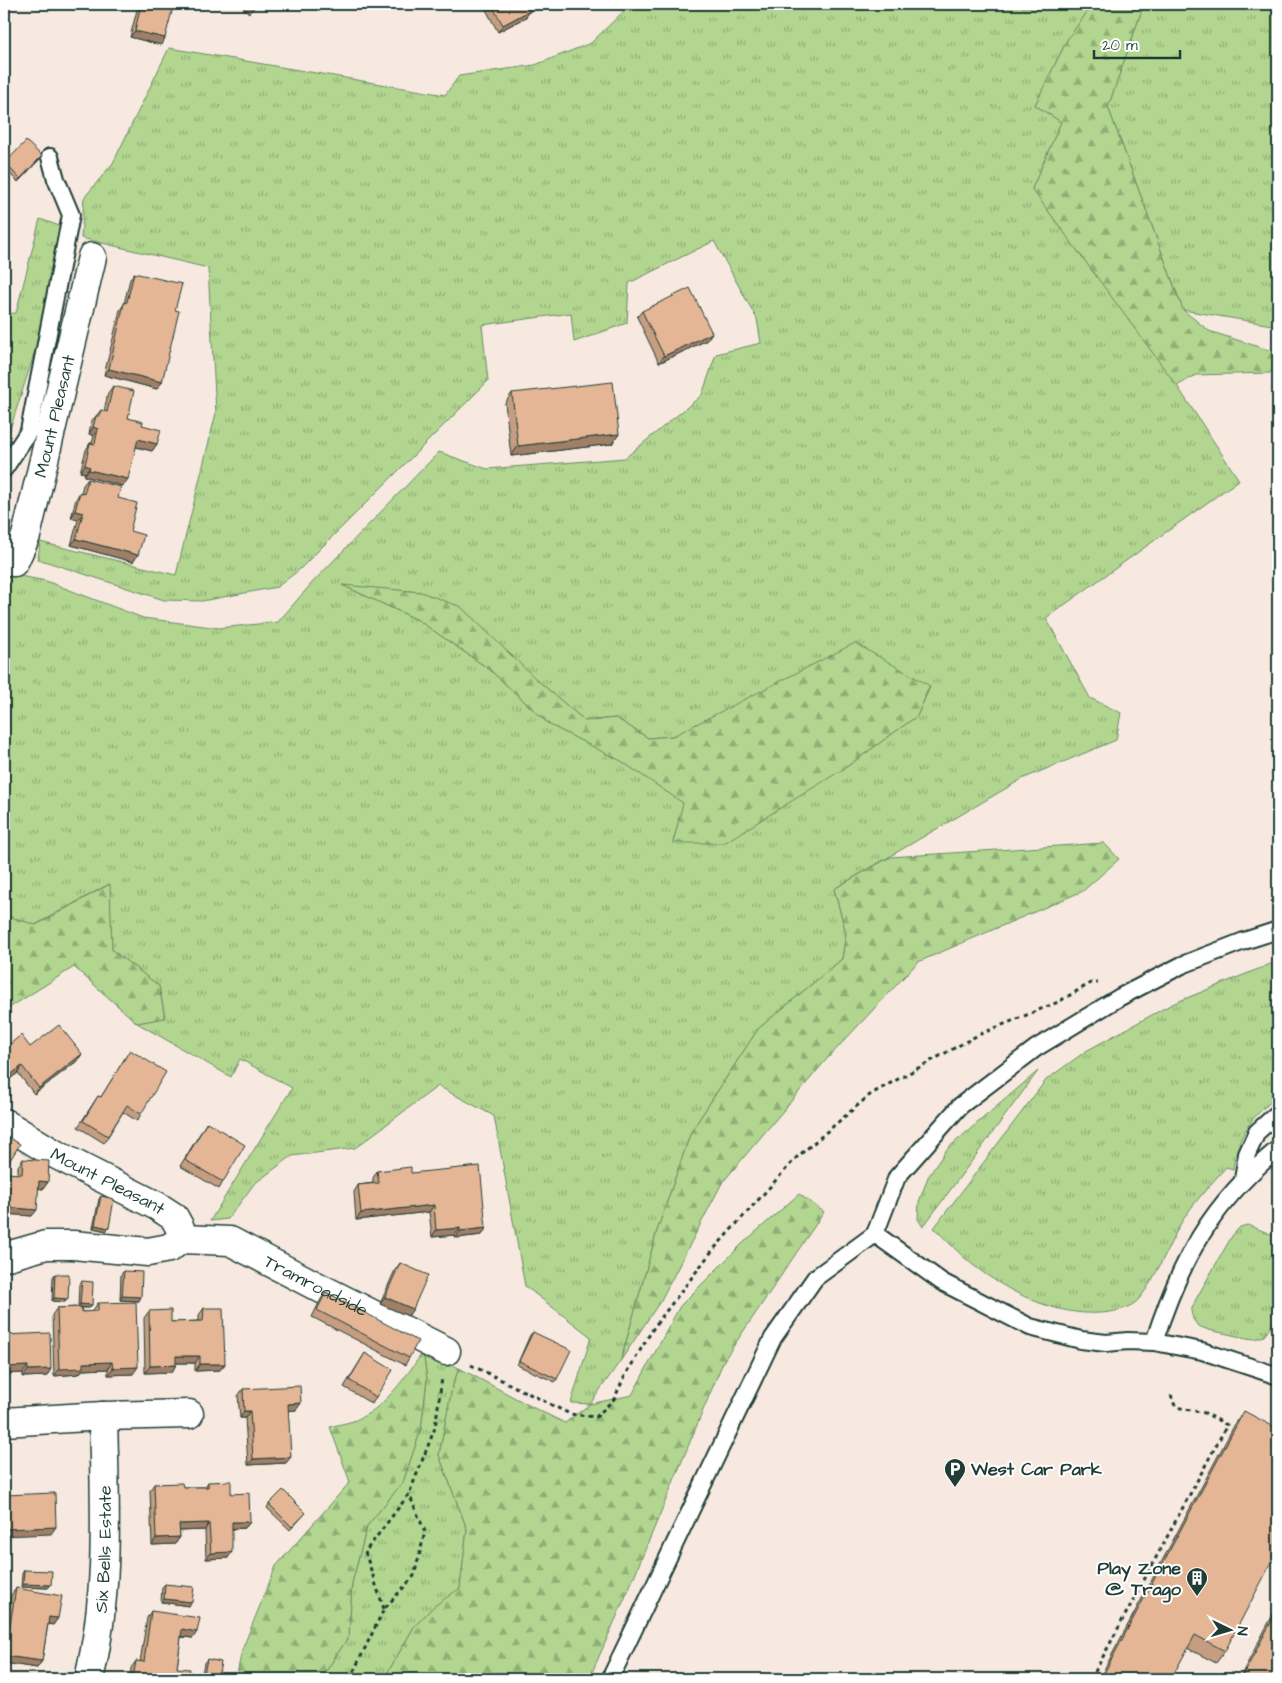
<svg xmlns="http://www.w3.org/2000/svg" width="1282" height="1683" viewBox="0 0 1282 1683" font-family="'Architects Daughter',sans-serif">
  <defs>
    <pattern id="grass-tufts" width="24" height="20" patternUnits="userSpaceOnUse" patternTransform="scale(1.25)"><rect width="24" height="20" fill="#b2d690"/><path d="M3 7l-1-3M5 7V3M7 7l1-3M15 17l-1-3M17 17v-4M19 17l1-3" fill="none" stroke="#90af76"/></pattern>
    <pattern id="forest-firs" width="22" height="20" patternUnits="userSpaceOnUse" patternTransform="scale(1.25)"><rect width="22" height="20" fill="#b2d690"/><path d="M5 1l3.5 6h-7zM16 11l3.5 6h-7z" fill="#90af76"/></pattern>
  </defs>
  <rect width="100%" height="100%" fill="#f7e9e0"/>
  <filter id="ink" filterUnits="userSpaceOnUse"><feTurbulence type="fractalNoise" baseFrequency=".02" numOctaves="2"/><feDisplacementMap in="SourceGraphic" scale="10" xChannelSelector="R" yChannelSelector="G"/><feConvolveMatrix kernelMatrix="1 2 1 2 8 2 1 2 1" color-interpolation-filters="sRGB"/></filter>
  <g filter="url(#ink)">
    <!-- grass -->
    <g fill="url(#grass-tufts)" stroke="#688a62" fill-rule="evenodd">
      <path d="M631,4H1093L1067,40L1035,105L1061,122L1032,189L1166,369L1239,480L1046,618L1090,698L1121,713L1116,740L1022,779L834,889L846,933L842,959L758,1029L691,1132L657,1231L621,1360L590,1404L571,1403L591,1337L525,1286L494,1116L438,1086L355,1148L292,1156L254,1184L228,1219L210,1221L292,1088L240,1059L231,1077L137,1023L165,1017L159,986L112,950L109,884L35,925L4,915V576H20L46,581L143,618L219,628L278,622L312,583L439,452L487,469L625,458L702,395L716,354L761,343L757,319L714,241L629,283L627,323L574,342L571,313L482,325L488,381L299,570L277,587L202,601L164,600L38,559L40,542L176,575L216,413L208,268L81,238L84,198L113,163L169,48L445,95L459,76L535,65L591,43ZM344,586L421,592L536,679L585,721L616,718L648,738L673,736L930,687L917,716L845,768L673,842L684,803L622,761L550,725L489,669L418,620Z"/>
      <polygon points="1144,4 1278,4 1278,326 1183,310 1108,107"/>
      <polygon points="40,219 62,227 36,348 4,448 4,314 16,313"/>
      <path d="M1278,961V1097C1250,1116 1238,1136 1233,1169L1226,1167C1211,1184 1193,1203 1181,1223C1167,1248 1157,1277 1139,1299C1130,1309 1114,1312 1101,1313C1055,1316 1008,1292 973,1265C959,1254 947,1240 934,1228L1046,1080L1086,1051L1172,1004Z"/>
      <polygon points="1038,1071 923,1227 918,1219 919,1202 928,1177 947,1149"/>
      <polygon points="1248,1225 1278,1237 1278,1312 1270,1328 1264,1336 1255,1339 1246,1338 1209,1330 1198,1326 1193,1319 1191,1311 1196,1299 1232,1236 1240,1227"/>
      <polygon points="423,1352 459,1368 452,1388 439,1455 467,1529 460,1589 433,1607 414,1627 384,1679 321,1679 349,1636 352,1583 367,1526 403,1482 421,1429 427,1380"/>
    </g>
    <!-- forest -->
    <g fill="url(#forest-firs)" stroke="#688a62">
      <polygon points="1093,4 1144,4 1108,107 1183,310 1209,331 1278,353 1278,362 1270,373 1196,375 1177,386 1032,189 1061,122 1035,105 1067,40"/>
      <polygon points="342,585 421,592 461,607 536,679 585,721 616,718 648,738 673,736 855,643 930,686 917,716 845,768 724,843 673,843 683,803 621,761 550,725 489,669 418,620"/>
      <polygon points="1104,843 1119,859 1083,891 918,962 826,1060 722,1183 661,1300 621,1360 657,1231 691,1132 758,1029 842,959 846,933 834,889 890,857"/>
      <polygon points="110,884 112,950 159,986 165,1018 137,1023 74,967 4,1011 4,915 36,925"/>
      <polygon points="799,1194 824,1212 724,1360 628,1591 589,1679 384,1679 414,1627 433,1607 460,1588 467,1529 439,1455 452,1388 459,1368 536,1409 565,1423 590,1404 632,1395 680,1306 742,1244"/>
      <path d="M423,1352L427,1379L421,1429L403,1482L367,1526L352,1583L349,1636L321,1679H236L242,1650L276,1566L350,1482L330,1427C339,1424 351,1423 360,1418C386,1406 407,1375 423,1352Z"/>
    </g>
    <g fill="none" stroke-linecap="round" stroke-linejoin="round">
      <!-- service casing -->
      <g stroke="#1f3d34" stroke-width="20">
        <g id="service">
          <polyline points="4,469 29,431 71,215 56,179 50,157"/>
          <polyline points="1243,1180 1247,1154 1257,1132 1278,1113"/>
          <polyline points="875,1234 942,1282 1030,1327 1081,1340 1106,1343 1128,1341 1154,1342 1202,1351 1278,1376"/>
          <path d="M1154,1342C1180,1261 1211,1204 1278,1149"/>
          <polyline points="610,1679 773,1338 815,1278 875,1234 897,1177 960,1106 1036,1048 1120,997 1182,965 1244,941 1278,930"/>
        </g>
      </g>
      <!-- minor casing -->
      <g stroke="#1f3d34" stroke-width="31">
        <g id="minor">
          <path id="s1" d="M4,561L14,562L26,536L92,257"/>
          <path id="s2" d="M4,1123L53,1153L157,1206L174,1217L180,1228L182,1239L169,1248L148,1252L73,1245H46L4,1257"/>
          <path id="s3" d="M182,1239L230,1241L318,1287L446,1351"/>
          <polyline points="4,1422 103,1416 189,1414"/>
          <path id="s4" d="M89,1679C110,1591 105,1507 103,1416"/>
        </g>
      </g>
      <!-- path -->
      <g stroke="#1f3d34" stroke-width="3" stroke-dasharray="4 4" stroke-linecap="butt">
        <polyline points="471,1365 570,1414 596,1417 614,1399 625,1376 654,1327 712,1251 796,1158 871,1094 978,1035 1058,1002 1091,983 1098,983"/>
        <polyline points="384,1609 365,1552 409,1494 435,1428 442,1378"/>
        <polyline points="350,1679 384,1609 414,1576 425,1532 409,1494"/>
        <polyline points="1091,1679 1227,1425 1205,1413 1176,1407 1172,1400 1171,1391"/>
      </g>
      <!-- service -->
      <use href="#service" stroke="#fff" stroke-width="16"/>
      <!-- minor -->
      <use href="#minor" stroke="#fff" stroke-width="28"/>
    </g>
    <!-- wall -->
    <g fill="#c59d81" stroke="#1f3d34">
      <polygon points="139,4 159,4 165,38 161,45 130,37 138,6"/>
      <polygon points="239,4 257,4 249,13"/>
      <polygon points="483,4 527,4 526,17 498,32"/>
      <polygon points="535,4 547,4 538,9"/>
      <polygon points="42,156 18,182 4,168 4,165 5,163"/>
      <polygon points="134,273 175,310 162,382 157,389 104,375 120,310 124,304 130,279"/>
      <polygon points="642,311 707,340 659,363 637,317"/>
      <polygon points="113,386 128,418 142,425 157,444 152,451 136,447 123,486 84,476 85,473 80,472 86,450 90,443 92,443 94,436 89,434 91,422 101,410 104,411 108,393"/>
      <polygon points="512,393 619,434 612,444 511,456 505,403"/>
      <polygon points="88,479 118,498 138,555 133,562 71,545 78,520 71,518 76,499 80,492 81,493 83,485"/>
      <polygon points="30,1047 82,1054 77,1061 34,1094 18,1073 4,1083 4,1049"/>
      <polygon points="130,1050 141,1114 137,1121 123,1112 104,1143 78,1127 98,1096 101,1097"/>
      <polygon points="207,1122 223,1182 219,1189 180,1166"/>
      <polygon points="4,1144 7,1165 5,1168 4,1168"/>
      <polygon points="23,1159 48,1182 43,1189 38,1188 32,1216 4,1214 4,1173 18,1174 18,1166"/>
      <polygon points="377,1171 411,1173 486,1228 482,1235 456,1238 455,1235 432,1237 429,1212 356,1220 354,1192 358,1185 373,1183 373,1178"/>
      <polygon points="101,1196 106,1231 93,1228 99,1199"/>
      <polygon points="400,1263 413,1309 408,1316 380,1304 395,1270"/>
      <polygon points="124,1271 139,1301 120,1300 121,1274"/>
      <polygon points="55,1274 65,1302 52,1301 53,1277"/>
      <polygon points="82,1281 92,1305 89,1308 81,1308 82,1312 93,1312 93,1310 98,1303 133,1374 108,1375 108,1369 82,1370 79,1374 54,1376 52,1315 57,1308 78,1307 79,1284"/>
      <polygon points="326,1292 409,1358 405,1365 312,1317 321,1299"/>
      <polygon points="204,1308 225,1364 220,1370 195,1371 195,1363 176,1363 172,1372 145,1373 144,1318 149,1311 171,1322 199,1321 199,1315"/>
      <polygon points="533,1332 557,1379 555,1382 517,1365 530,1335"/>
      <polygon points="4,1335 47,1376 23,1377 23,1373 4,1374"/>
      <polygon points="365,1353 376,1397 372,1404 344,1387"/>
      <polygon points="243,1389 301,1403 296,1410 289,1410 286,1463 248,1465 245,1418 240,1418 238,1396"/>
      <polygon points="1244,1411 1225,1651 1216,1663 1187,1648 1171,1679 1099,1679 1235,1424"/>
      <polygon points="208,1482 231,1494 250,1522 245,1528 232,1529 228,1558 206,1559 205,1530 179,1531 180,1537 175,1544 152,1545 150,1490 154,1484 183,1487 205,1487"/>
      <polygon points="269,1504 306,1513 290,1530 267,1508"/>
      <polygon points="24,1570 51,1585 48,1588 21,1587 22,1574"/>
      <polygon points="165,1584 189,1606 161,1602 162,1587"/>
      <polygon points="16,1588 58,1618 53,1625 48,1624 42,1661 37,1668 4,1663 4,1641 11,1595"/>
      <polygon points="1278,1605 1278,1679 1239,1679"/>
      <polygon points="151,1611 193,1638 181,1637 177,1668 188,1679 130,1679 131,1668 136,1661 140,1662 147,1618"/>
      <polygon points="207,1659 218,1679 201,1679 204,1663"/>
    </g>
    <!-- shaded-wall -->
    <g fill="#a07f69" stroke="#1f3d34">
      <polygon points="170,4 201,4 198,8"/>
      <polygon points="542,4 547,4 538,9"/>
      <polygon points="531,10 526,17 498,32 503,25"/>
      <polygon points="135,31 165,38 161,45 130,37"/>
      <polygon points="42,156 39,160 18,182 20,179"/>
      <polygon points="712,333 707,340 659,363 664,356"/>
      <polygon points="109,369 162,382 157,389 104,375"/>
      <polygon points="93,427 98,429 94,436 89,434"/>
      <polygon points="619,434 612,444 511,456 518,446"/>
      <polygon points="138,439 157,444 152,451 133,446"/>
      <polygon points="85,465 90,467 85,473 80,472"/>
      <polygon points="89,470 128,479 123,486 84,476"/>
      <polygon points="75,511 83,513 78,520 71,518"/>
      <polygon points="76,539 138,555 133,562 71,545"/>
      <polygon points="82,1054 77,1061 34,1094 39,1088"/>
      <polygon points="22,1066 18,1073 4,1083 4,1080"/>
      <polygon points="39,1181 48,1182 43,1189 34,1188"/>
      <polygon points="434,1205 429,1212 356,1220 361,1213"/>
      <polygon points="4,1207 37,1210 32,1216 4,1214"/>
      <polygon points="95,1225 109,1228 106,1231 93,1228"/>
      <polygon points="460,1228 455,1235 432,1237 436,1230"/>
      <polygon points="486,1228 482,1235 456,1238 460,1231"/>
      <polygon points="122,1296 141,1297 139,1301 120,1300"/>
      <polygon points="385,1297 413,1309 408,1316 380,1304"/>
      <polygon points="54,1298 68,1299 65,1302 52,1301"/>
      <polygon points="80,1304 92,1305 89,1308 78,1307"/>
      <polygon points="176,1356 200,1356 195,1363 171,1363"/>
      <polygon points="112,1362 108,1369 82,1370 79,1374 54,1376 59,1369 83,1363"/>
      <polygon points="200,1364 225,1364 220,1370 195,1371"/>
      <polygon points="176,1365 172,1372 145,1373 150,1366"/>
      <polygon points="28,1366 23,1373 4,1374 4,1369 5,1367"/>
      <polygon points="138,1367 133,1374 108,1375 113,1368"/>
      <polygon points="51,1369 47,1376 23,1377 28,1370"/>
      <polygon points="301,1403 296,1410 284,1411 288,1404"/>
      <polygon points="244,1411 250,1411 245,1418 240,1418"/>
      <polygon points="291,1457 286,1463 248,1465 253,1459"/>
      <polygon points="232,1522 250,1522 245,1528 227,1529"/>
      <polygon points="209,1523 205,1530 175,1531 179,1524"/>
      <polygon points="56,1527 51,1534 4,1536 4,1529"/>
      <polygon points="180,1537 175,1544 152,1545 156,1538"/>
      <polygon points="232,1552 228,1558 206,1559 211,1553"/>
      <polygon points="23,1584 51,1585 48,1588 21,1587"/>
      <polygon points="164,1599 192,1602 189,1606 161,1602"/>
      <polygon points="49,1617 58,1618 53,1625 44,1623"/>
      <polygon points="182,1629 197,1632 193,1638 178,1636"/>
      <polygon points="5,1656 42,1661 37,1668 4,1663 4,1657"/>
    </g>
    <!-- building -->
    <g fill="#e5b696" stroke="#1f3d34">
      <polygon points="141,4 159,4 173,7 165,38 135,31"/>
      <polygon points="491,4 527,4 531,10 503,25"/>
      <polygon points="26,141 42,156 20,179 5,163"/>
      <polygon points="134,273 182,284 175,310 179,311 162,382 109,369 124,303 127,302"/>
      <polygon points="690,288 712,333 664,356 642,311"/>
      <polygon points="613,382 619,434 518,446 512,393"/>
      <polygon points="113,386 134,391 128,418 143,422 142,425 161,430 157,444 138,439 128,479 89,470 90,467 85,465 90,443 95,444 98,429 93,427 96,416 99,416 101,410 107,412"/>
      <polygon points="88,479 121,487 118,498 137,503 130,531 144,535 138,555 76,539 83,513 75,511 80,492 84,494"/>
      <polygon points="59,1025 82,1054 39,1088 22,1066 4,1080 4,1049 21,1035 30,1047"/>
      <polygon points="130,1050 166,1072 141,1114 127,1105 108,1136 83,1121 98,1096 101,1097"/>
      <polygon points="207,1122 245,1145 223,1182 185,1160"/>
      <polygon points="8,1137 20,1144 7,1165 4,1163 4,1145"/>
      <polygon points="23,1159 49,1161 48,1182 39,1181 37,1210 4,1207 4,1173 22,1174"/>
      <polygon points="480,1166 486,1228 460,1231 460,1228 436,1230 434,1205 361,1213 358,1185 379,1183 377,1171 411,1167 411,1173"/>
      <polygon points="101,1196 114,1199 109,1228 95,1225"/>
      <polygon points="400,1263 428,1275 413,1309 385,1297"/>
      <polygon points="124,1271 142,1272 141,1297 122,1296"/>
      <polygon points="55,1274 69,1274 68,1299 54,1298"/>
      <polygon points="82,1281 93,1282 92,1305 80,1304"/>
      <polygon points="326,1292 418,1341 409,1358 317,1310"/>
      <polygon points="136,1302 138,1367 113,1368 112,1362 83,1363 83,1368 59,1369 57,1308 81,1307 82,1312 98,1311 98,1303"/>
      <polygon points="204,1308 223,1308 225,1364 200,1364 200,1356 176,1356 176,1365 150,1366 149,1311 171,1310 171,1322 203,1321"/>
      <polygon points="533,1332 571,1350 557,1379 519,1361"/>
      <polygon points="50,1333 51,1369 28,1370 28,1366 5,1367 5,1372 4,1372 4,1335"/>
      <polygon points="365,1353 393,1370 376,1397 349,1380"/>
      <polygon points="300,1386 301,1403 288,1404 291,1457 253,1459 250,1411 244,1411 243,1389"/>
      <polygon points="1244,1411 1278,1429 1278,1550 1225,1651 1195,1635 1171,1679 1101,1679"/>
      <polygon points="231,1481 231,1494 249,1493 250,1522 232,1522 232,1552 211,1553 209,1523 179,1524 180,1537 156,1538 154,1484 182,1483 183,1487 208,1487 208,1482"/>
      <polygon points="283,1490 306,1513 292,1527 269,1504"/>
      <polygon points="55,1493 56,1527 4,1529 4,1495"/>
      <polygon points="24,1570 52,1571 51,1585 23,1584"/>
      <polygon points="165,1584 194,1587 192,1602 164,1599"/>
      <polygon points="16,1588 62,1596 58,1618 49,1617 42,1661 5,1656"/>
      <polygon points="1278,1609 1278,1679 1241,1679"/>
      <polygon points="151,1611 200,1618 197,1632 182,1629 177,1668 190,1669 188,1679 139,1679 133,1678 136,1661 144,1662"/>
      <polygon points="207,1659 221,1662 218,1679 203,1679"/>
      <polygon points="4,1676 13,1679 4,1679"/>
    </g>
  </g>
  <!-- icons -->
  <defs>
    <g id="parking-pin" transform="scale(1.125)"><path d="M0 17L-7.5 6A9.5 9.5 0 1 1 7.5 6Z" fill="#1f3d34" stroke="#fff"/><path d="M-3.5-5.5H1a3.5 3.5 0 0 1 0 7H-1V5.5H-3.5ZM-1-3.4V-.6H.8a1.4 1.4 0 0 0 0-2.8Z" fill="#fff"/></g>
    <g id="building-pin" transform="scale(1.125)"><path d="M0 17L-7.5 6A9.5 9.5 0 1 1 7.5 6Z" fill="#1f3d34" stroke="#fff"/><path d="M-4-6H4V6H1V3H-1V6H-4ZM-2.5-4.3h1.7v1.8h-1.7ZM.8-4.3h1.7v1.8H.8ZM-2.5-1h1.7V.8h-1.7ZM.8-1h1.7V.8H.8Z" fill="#fff"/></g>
  </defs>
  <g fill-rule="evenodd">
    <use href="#parking-pin" x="955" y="1469"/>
    <use href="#building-pin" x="1197" y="1578"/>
  </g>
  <g text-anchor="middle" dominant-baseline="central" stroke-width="4" stroke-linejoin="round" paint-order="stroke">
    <!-- street labels -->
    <g font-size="18" fill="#1f3d34" stroke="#fff">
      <text stroke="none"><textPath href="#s1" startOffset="162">Mount Pleasant</textPath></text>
      <text stroke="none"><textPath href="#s2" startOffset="119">Mount Pleasant</textPath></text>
      <text stroke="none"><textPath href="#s3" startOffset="145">Tramroadside</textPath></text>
      <text stroke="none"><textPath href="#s4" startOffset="131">Six Bells Estate</textPath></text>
    </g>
    <!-- poi labels -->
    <g font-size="18" font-weight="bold" fill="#1f3d34" stroke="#fff" text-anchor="start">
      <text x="971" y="1469">West Car Park</text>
      <text x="1181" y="1568" text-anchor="end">Play Zone<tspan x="1181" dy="21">@ Trago</tspan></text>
    </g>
  </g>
  <!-- margin -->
  <rect width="1282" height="1683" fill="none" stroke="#fff" stroke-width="20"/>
  <rect x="10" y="10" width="1262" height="1663" fill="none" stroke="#1f3d34" stroke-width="2" filter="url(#ink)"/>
  <!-- north arrow -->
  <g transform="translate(1230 1630) rotate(95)" stroke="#ffffff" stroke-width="4" paint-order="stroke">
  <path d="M0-4L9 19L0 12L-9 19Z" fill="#1f3d34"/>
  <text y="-8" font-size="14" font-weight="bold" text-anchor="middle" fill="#1f3d34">N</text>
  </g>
  <!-- scale -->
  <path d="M1094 50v8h86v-8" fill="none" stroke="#1f3d34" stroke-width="2.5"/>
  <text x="1102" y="50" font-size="15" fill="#1f3d34" stroke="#ffffff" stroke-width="4" paint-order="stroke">20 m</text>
</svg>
